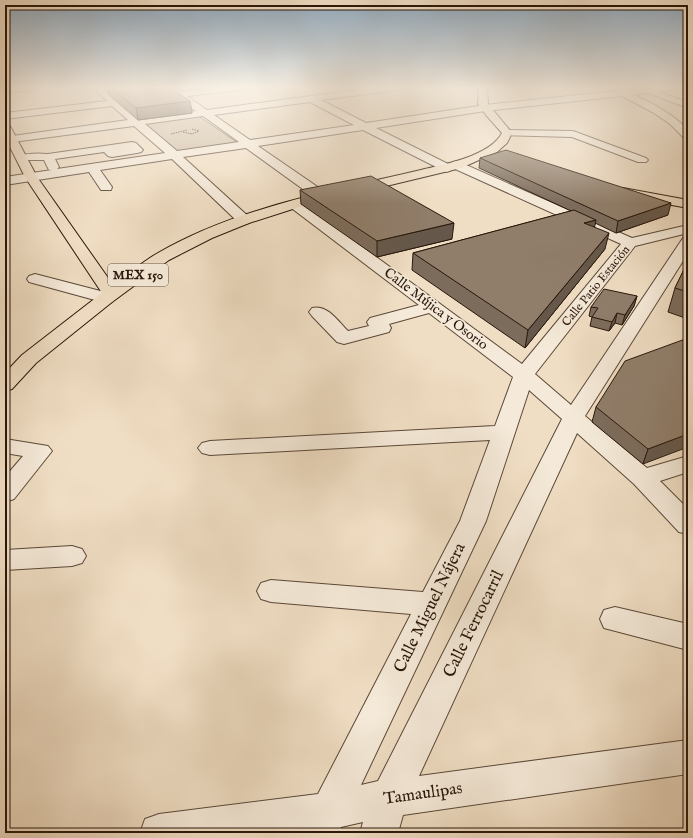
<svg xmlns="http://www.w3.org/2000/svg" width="693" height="838" viewBox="0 0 693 838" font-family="'IM FELL English',serif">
  <rect width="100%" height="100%" fill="#f0dec4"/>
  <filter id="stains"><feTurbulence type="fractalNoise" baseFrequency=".005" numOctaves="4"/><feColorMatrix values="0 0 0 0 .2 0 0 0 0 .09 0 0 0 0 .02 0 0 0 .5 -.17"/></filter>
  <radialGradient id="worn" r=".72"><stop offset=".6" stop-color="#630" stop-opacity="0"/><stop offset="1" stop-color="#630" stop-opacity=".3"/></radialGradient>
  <!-- green -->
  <polygon fill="#cebca4" stroke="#7c6957" points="197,115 238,143 176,152 142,123"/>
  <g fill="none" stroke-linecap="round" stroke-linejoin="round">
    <!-- minor casing -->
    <g stroke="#5b4838" stroke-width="2">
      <g id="minor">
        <polygon points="5,87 36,87 32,90 5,93"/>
        <path d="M92,87H101L139,119L196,111L174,97L164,87H174L181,92L219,87H246L242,90L187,96L207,110L377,87H402L398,90L321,100L366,123L485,105L655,87H685L681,90L658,92L688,102V108L648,93L634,95C654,104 673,114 688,130V139L684,138L670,124L654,113L622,96L485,111L376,128L450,165L452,168L450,171L446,172L363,130L258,146L328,194L330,197L328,200H318L246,148L183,157L249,217L251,220L249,223L244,224L239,223L172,159L100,170L112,187L111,190H101L89,172L5,185V177L52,170H49L44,160H18L16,158L18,156C28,153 38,153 48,154L132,142L136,143L143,150L141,152L137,153L112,157L108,156L104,152L55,159L59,167L57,169L165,153L134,126L5,143V137L128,120L112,106L5,119V113L107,101ZM310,102L354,125L250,140L214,115ZM203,116L239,142L177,151L145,124Z"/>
        <polygon points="507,130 573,131 646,158 648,160 646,162 638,162 572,137 503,135 502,133"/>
        <path d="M457,161L632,238L688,225V233L635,246L535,374L571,405L683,238L688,237V253L585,416L647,468L688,456V472L660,481L688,509V534L679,532L634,484L577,433L419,776L688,740V774L403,815L398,833H360L363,822L341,827L338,833H140L145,819L159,814L318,794L411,614L271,602L261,599L257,591L261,583L271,580L423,592L460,521L490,440L210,455L202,453L198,448L202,443L210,441L495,426L513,377L429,313L389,324L391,328L389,332L344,344L337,342L312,316L309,312L312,308C327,304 338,321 348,331L369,326L367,322L370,318L419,305L290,207L288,204L290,201H300L522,364L621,244L453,168L451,165L453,162ZM529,390L562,419L378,781L361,785L486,521Z"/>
        <polygon points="35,274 112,294 115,298 112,302 106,303 29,282 27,279 29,276"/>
        <polygon points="5,439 48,446 52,451 14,499 5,502 5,477 23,456 5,453"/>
        <polygon points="72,546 82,549 86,556 82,563 72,566 5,570 5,550"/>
        <polygon points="615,607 688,624 688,650 604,628 600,619 604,610"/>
      </g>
    </g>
    <!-- major casing -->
    <g stroke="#29160a" stroke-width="2">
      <g id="major">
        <path d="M479,87H487L488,104L512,133L507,143L497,152L461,168L299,207L249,223L212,238L169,260L112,302L36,363L12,389L5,391V373L22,355L102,293L25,177L5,137V123L10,126L37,177L113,285C128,275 142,262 158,253C238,207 332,191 421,170C445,164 490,156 502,133L486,115L478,104Z"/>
        <polygon points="623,188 688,200 688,208 618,195 617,192 618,189"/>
      </g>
    </g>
    <!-- path -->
    <g stroke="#29160a" stroke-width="1" stroke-dasharray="1.5 1" stroke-linecap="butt">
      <polyline points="183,132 192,134 199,131 192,129"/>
      <polyline points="171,134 187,130"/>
    </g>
    <!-- minor -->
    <use href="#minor" fill="#f5ead9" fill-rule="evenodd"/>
    <!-- major -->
    <use href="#major" fill="#f0dec4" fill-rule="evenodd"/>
  </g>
  <!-- wall -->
  <g fill="#7c6c5c" stroke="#29160a">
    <polygon points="107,87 169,87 190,101 192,113 138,120 109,95"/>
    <polygon points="480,158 668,215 616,233 595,223 594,227 605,249 525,348 412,270 413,253 571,211 479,168"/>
    <polygon points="300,190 452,239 377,257 301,204"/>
    <polygon points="688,261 688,319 668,312 675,288"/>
    <polygon points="637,296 634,306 622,325 615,323 609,331 590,326 592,317 589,316 591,307"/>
    <polygon points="688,338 643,464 592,422 596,407"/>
  </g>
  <!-- shaded-wall -->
  <g fill="#65584b" stroke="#29160a">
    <polygon points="190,101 192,113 138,120 136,108"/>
    <polygon points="671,203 668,215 616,233 618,221"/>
    <polygon points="596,220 593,235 584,223"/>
    <polygon points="454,223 452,239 377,257 377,241"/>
    <polygon points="609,233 605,249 525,348 528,330"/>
    <polygon points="637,296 634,306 622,325 625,315"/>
    <polygon points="617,313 615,323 609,331 612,322"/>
    <polygon points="688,434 688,447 643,464 648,449"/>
  </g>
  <!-- building -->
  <g fill="#907e6b" stroke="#29160a">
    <polygon points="110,87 169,87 190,101 136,108"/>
    <polygon points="506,150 671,203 618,221 480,158"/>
    <polygon points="371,176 454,223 377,241 300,190"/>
    <polygon points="574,210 596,220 584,223 609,233 528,330 413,253"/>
    <polygon points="688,261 688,292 675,288"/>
    <polygon points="604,289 637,296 625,315 617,313 612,322 592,317 598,308 591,307"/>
    <polygon points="688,338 688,434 648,449 596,407 625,361"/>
  </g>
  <!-- sky -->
  <linearGradient id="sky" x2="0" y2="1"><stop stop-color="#90aac0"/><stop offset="0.43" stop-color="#f8f0e4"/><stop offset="1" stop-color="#f8f0e4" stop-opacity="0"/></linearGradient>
  <rect width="693" height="204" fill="url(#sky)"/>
  <g text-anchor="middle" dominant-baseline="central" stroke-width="3.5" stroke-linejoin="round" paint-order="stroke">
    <!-- far-street labels -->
    <g font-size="12" fill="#29160a" stroke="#f5ead9">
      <text transform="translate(596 286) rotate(-51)">Calle Patio Estación</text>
    </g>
    <!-- shield labels -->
    <rect fill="#f5ead9" stroke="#665648" stroke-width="1" x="108" y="264" width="60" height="22" rx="3"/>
    <g font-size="13" font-weight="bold" fill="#29160a">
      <text x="138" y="275">MEX 150</text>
    </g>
    <!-- street labels -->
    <g font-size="14" fill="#29160a" stroke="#f5ead9">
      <text transform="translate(436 309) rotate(37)">Calle Mújica y Osorio</text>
    </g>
    <!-- near-street labels -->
    <g font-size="17" fill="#29160a" stroke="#f5ead9">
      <text transform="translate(430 608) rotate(-64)">Calle Miguel Nájera</text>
      <text transform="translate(474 624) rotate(-64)">Calle Ferrocarril</text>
      <text transform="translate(423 794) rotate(-8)">Tamaulipas</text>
    </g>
  </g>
  <!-- margin -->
  <rect width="693" height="838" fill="none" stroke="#f0dec4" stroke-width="20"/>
  <rect x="6" y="6" width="681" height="826" fill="none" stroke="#29160a" stroke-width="2"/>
  <rect x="10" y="10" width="673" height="818" fill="none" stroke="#29160a"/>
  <rect width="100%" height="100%" filter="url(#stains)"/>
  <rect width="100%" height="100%" fill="url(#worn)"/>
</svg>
